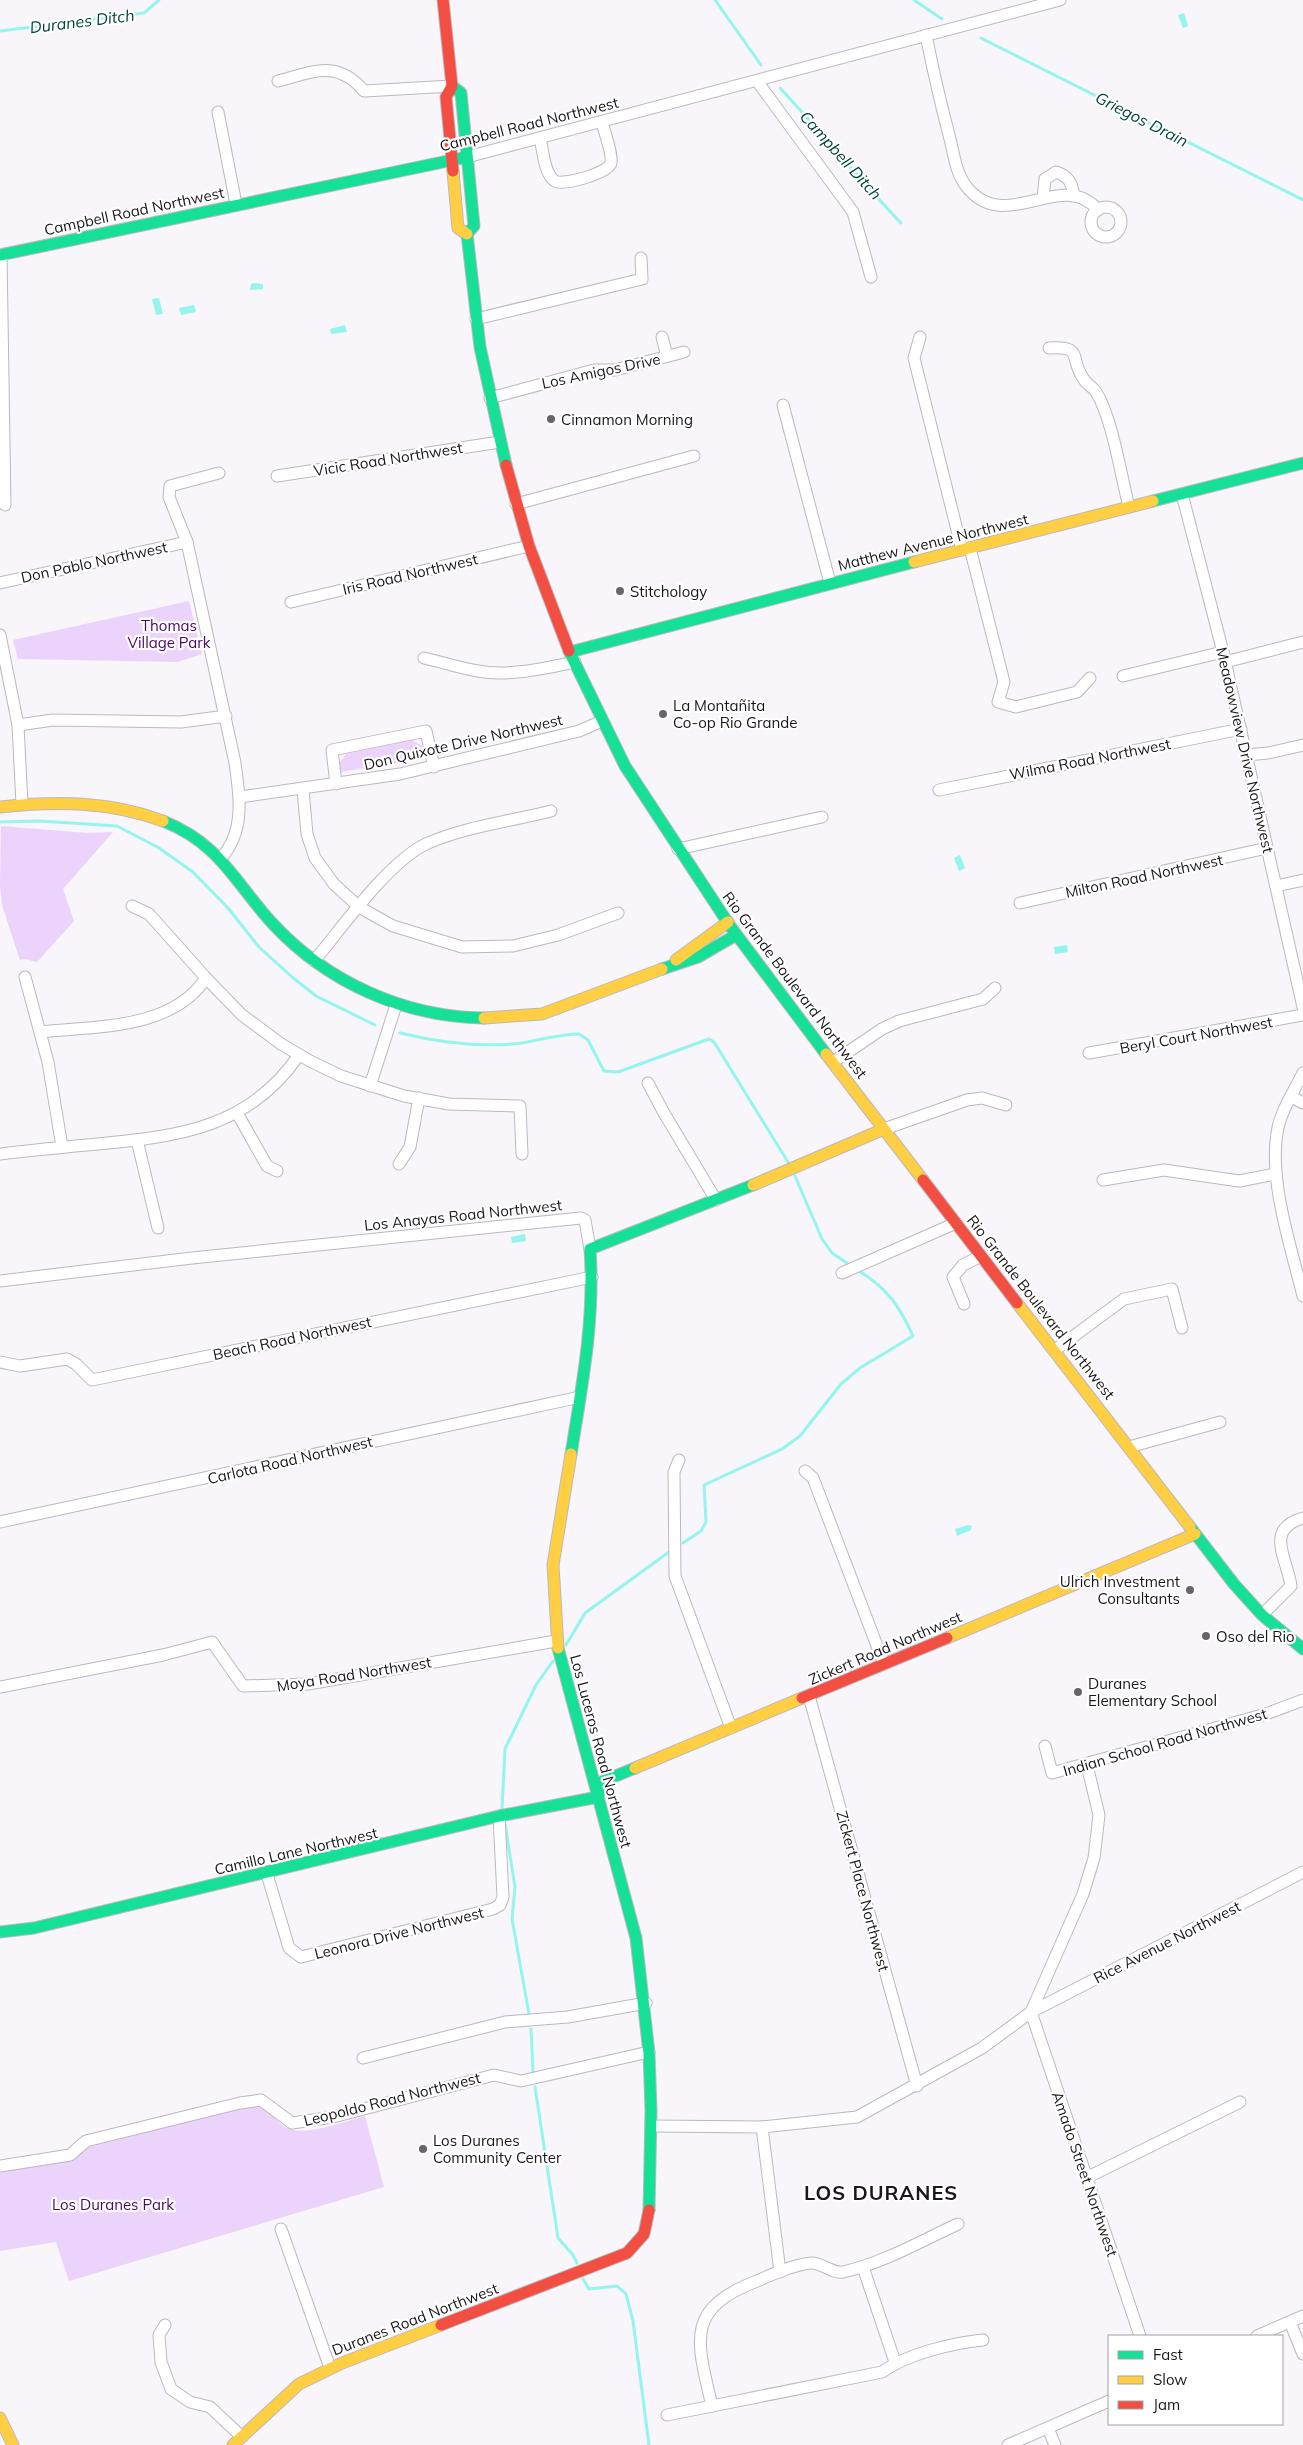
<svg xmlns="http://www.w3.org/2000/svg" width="1303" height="2445" viewBox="0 0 1303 2445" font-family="Mulish,sans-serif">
  <rect width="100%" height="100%" fill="#f8f5fb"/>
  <!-- green -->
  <g fill="#ebd3fc">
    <polygon points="189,601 202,654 178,662 18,659 13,640"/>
    <polygon points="412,740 422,746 424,753 421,759 341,772 340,762 346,754"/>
    <polygon points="1,826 87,833 113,832 63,889 74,921 37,962 25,959 20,960 2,905 0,885"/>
    <path d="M252,2105C271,2107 273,2121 287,2128C305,2137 346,2121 365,2116L384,2187L69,2281L56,2242L0,2251V2172L58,2162L82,2149Z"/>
  </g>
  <!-- water -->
  <g fill="#94f4ee">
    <polygon points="1184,13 1188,26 1183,28 1178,15"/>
    <polygon points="254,283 263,284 263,289 250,290 251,284"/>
    <polygon points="159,298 163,314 156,315 152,299"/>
    <polygon points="194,305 196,312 181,315 179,308"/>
    <polygon points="345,325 347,332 331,334 330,329"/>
    <polygon points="960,855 965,868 959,871 954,858"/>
    <polygon points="1067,945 1068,952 1055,954 1054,947"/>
    <polygon points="525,1234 526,1241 512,1243 511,1237"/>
    <polygon points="968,1525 972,1526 971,1530 957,1536 955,1529"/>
  </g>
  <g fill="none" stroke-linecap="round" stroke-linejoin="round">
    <!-- stream -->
    <g stroke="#94f4ee" stroke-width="3">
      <polyline points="715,0 761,65"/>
      <polyline points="914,0 942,19"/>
      <polyline points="0,31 144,13 159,0"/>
      <polyline points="981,38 1303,200"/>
      <path d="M780,88C821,132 859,179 901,223"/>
      <polyline points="0,822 40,821 117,826 159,848 193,872 228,908 259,947 292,977 316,996 375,1025"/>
      <path d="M400,1033C441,1043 480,1048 522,1043C540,1040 560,1034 579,1034L588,1040L604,1071L618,1072L709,1039L714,1042L788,1162"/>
      <polyline points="795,1176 822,1239 832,1253 847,1263"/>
      <path d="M683,1543L701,1531L706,1522L704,1485L782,1449L800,1436L841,1384L860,1368L913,1336C900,1307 887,1288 859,1271"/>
      <polyline points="566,1645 585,1613 669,1552"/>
      <polyline points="502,1809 505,1749 536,1685 553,1661"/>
      <polyline points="505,1824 515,1887 512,1919 529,2014"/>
      <polyline points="531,2029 533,2071"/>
      <polyline points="535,2087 558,2238 573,2255 577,2263"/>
      <polyline points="583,2279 589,2289 617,2286 626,2294 633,2321 649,2445"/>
    </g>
    <!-- street casing -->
    <g stroke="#bcb9be" stroke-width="13">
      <g id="street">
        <path d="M926,35C933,70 941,105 950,139C954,155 956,173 966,186C1005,237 1061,167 1098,210"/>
        <path d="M278,81C313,72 337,59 364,91L452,86"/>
        <polyline points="757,81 853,212 871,277"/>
        <polyline points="218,112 236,204"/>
        <path d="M540,138C543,150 544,174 555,181C563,186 609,173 611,163C613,155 604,131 602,122"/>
        <polyline points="467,157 1060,0"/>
        <path d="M1043,198L1045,179L1056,172C1069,176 1072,183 1074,196"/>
        <circle cx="1106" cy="222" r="15"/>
        <polyline points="1,255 5,505"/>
        <polyline points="476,319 642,279 641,258"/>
        <polyline points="662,337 667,356"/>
        <polyline points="920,337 914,358 962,550"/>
        <path d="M1049,348C1084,346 1069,357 1083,378C1086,384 1093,387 1096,392C1112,417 1121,476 1129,507"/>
        <polyline points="490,398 594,370 615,370 684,352"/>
        <polyline points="783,405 830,583"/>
        <path d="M219,473L170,486L169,497L187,542L235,763C240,796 245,832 221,858"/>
        <polyline points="277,476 500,442"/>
        <polyline points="1182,494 1223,652 1303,1007"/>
        <polyline points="516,504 694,456"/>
        <polyline points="970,548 1004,682 998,702 1016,707 1077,692 1090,678"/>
        <polyline points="0,583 187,542"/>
        <polyline points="291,602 529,546"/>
        <polyline points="0,635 18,725 22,804"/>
        <path d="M424,658C442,662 460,668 478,671C509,677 544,668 575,662"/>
        <polyline points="1225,662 1303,642"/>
        <polyline points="1123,676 1223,652"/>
        <polyline points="18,725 53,720 181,722 226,716"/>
        <polyline points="1247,755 1268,753 1303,745"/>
        <polyline points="336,784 332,750 426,731 434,767"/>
        <polyline points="303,790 307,834 315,858 334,884 359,907 393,926 462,947 513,946 558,935 618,913"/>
        <polyline points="939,790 1241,729"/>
        <polyline points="240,797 400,774 579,731 602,721"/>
        <polyline points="678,849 822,817"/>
        <polyline points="1276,886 1303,880"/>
        <polyline points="1020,903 1267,848"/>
        <polyline points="132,906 149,914 206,978 242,1015 281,1044 310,1061 341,1076 404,1096 449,1104 520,1106 522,1154"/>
        <path d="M314,961C342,928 388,862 426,844C463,827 512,821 551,811"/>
        <polyline points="25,977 48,1062 62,1147"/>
        <path d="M41,1032C95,1026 172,1030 206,978"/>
        <polyline points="1089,1053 1303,1015"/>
        <polyline points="833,1062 882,1029 899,1021 983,999 995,988"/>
        <path d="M1303,1073C1294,1091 1280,1112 1277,1133C1269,1182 1291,1247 1303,1296"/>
        <polyline points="648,1083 664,1113 716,1200"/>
        <polyline points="370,1086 396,1005"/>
        <polyline points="1292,1097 1303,1103"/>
        <polyline points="237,1113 267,1166 277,1171"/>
        <polyline points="884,1129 967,1100 982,1098 1006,1105"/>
        <polyline points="137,1140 158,1228"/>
        <path d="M0,1154C33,1150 66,1147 98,1144C180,1136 249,1128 299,1055"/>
        <polyline points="399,1164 410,1147 419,1098"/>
        <polyline points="1103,1180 1164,1170 1239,1181 1275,1174"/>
        <polyline points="842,1273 956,1223"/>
        <polyline points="0,1281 192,1258 581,1218 585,1220 590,1249"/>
        <polyline points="964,1304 953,1277 963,1265 981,1256"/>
        <polyline points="1055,1350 1124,1299 1172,1289 1182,1328"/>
        <polyline points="0,1362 20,1366 67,1359 76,1364 92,1380 592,1277"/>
        <polyline points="1129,1447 1220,1422"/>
        <polyline points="679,1460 674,1472 675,1576 731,1728"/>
        <polyline points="805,1471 813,1478 884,1664"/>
        <polyline points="0,1522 580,1397"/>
        <path d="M1262,1615L1291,1586C1287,1558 1264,1529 1303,1518"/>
        <polyline points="0,1687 163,1655 212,1642 243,1686 308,1684 556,1641"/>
        <polyline points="809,1696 917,2086"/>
        <polyline points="1045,1746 1052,1773 1266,1714 1303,1700"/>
        <polyline points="267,1874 289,1948 301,1957 493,1909 500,1905 503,1897 499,1816"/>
        <polyline points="363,2058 505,2022 568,2017 646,2003"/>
        <polyline points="651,2126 762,2127 857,2117 982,2048 1031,2012 1083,1894 1094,1858 1099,1815 1087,1765"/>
        <polyline points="762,2127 780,2272"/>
        <polyline points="0,2166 70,2155 86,2141 240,2103 261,2100 292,2123 333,2117 494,2075 521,2081 649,2052"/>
        <polyline points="1086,2178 1240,2102"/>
        <polyline points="281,2229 330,2368"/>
        <polyline points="863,2267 895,2362"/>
        <polyline points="1290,2322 1303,2354"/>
        <polyline points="165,2325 159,2335 161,2362 171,2389 190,2402 210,2407 242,2437"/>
        <polyline points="1140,2336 1031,2012 1303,1872"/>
        <polyline points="1257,2336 1303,2316"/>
        <path d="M712,2406C697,2341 684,2309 757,2281C773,2274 793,2265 811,2263C821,2262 832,2274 843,2272C883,2263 921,2241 958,2224"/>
        <path d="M667,2415L882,2372C907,2354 952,2343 983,2340"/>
        <polyline points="1048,2428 1055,2445"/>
        <polyline points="1008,2445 1109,2401"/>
      </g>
    </g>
    <!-- fast casing -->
    <g stroke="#bcb9be" stroke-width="13">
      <g id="fast">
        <polyline points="452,86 461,93 474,226 467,234 480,347 506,465"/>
        <polyline points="0,255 467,157"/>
        <polyline points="1153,501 1303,463"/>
        <polyline points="569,651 625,766 730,926 826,1054"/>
        <polyline points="570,652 914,562"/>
        <path d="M163,821C221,844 235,883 273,924C327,982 404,1017 484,1018"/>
        <polyline points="662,969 698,957 736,935"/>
        <path d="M571,1454C582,1386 595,1319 590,1249L753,1185"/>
        <polyline points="1190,1527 1234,1584 1262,1615 1303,1649"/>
        <polyline points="558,1648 636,1938 649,2053 651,2111 649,2210"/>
        <polyline points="0,1932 34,1928 499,1816 598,1797 601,1782 635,1768"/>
      </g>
    </g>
    <!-- slow casing -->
    <g stroke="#bcb9be" stroke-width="13">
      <g id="slow">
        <polyline points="453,171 458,228 467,234"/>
        <polyline points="914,562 1153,501"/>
        <path d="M0,807C56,801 110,801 163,821"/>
        <polyline points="676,960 728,922"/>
        <polyline points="484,1018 542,1014 662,969"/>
        <polyline points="826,1054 923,1180"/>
        <polyline points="753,1185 884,1129"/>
        <polyline points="1017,1303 1190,1527"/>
        <polyline points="947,1638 1195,1534"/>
        <polyline points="558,1648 553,1565 571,1454"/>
        <polyline points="635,1768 802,1698"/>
        <polyline points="0,2418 13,2445"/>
        <polyline points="233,2445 299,2384 342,2363 441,2325"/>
      </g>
    </g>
    <!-- jam casing -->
    <g stroke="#bcb9be" stroke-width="13">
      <g id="jam">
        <polyline points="443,0 452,86 446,97 453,171"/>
        <polyline points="506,465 529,546 569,651"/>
        <polyline points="923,1180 1017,1303"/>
        <polyline points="802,1698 947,1638"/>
        <polyline points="441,2325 627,2253 644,2234 649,2210"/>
      </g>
    </g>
    <!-- street -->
    <use href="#street" stroke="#fefefe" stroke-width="11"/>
    <!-- fast -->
    <use href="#fast" stroke="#16e098" stroke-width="11"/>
    <!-- slow -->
    <use href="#slow" stroke="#ffcf43" stroke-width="11"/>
    <!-- jam -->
    <use href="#jam" stroke="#f24e42" stroke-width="11"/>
  </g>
  <!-- markers -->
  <g fill="#68656a" stroke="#fff" stroke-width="2">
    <circle cx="551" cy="419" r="5"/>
    <circle cx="620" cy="591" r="5"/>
    <circle cx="663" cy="714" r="5"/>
    <circle cx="1190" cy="1590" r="5"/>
    <circle cx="1206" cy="1636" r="5"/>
    <circle cx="1078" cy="1692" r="5"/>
    <circle cx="423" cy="2149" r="5"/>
  </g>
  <g text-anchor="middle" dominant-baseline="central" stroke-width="4.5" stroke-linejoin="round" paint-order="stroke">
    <!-- street labels -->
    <g font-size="15" fill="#1a171c" stroke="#fff">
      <text transform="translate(529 124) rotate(-14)">Campbell Road Northwest</text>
      <text transform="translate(134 211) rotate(-12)">Campbell Road Northwest</text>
      <text transform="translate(601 371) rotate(-12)">Los Amigos Drive</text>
      <text transform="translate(388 459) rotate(-9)">Vicic Road Northwest</text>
      <text transform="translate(933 542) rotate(-14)">Matthew Avenue Northwest</text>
      <text transform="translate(94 562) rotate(-12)">Don Pablo Northwest</text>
      <text transform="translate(410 574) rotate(-13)">Iris Road Northwest</text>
      <text transform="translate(463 742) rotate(-13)">Don Quixote Drive Northwest</text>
      <text transform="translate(1245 750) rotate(77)">Meadowview Drive Northwest</text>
      <text transform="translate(1090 759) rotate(-11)">Wilma Road Northwest</text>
      <text transform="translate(1144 876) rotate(-12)">Milton Road Northwest</text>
      <text transform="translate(795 985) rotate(53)">Rio Grande Boulevard Northwest</text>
      <text transform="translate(1196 1035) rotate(-10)">Beryl Court Northwest</text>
      <text transform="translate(463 1215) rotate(-6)">Los Anayas Road Northwest</text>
      <text transform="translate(1041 1307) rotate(52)">Rio Grande Boulevard Northwest</text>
      <text transform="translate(292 1338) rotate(-12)">Beach Road Northwest</text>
      <text transform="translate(290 1460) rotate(-13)">Carlota Road Northwest</text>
      <text transform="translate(885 1648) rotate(-23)">Zickert Road Northwest</text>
      <text transform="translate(354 1674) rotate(-9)">Moya Road Northwest</text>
      <text transform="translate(1165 1742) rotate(-16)">Indian School Road Northwest</text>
      <text transform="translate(601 1751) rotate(75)">Los Luceros Road Northwest</text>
      <text transform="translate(296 1851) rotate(-13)">Camillo Lane Northwest</text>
      <text transform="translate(863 1891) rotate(75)">Zickert Place Northwest</text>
      <text transform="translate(399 1933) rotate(-14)">Leonora Drive Northwest</text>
      <text transform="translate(1167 1942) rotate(-27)">Rice Avenue Northwest</text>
      <text transform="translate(392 2099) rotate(-14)">Leopoldo Road Northwest</text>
      <text transform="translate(1085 2174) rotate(71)">Amado Street Northwest</text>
      <text transform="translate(415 2319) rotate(-21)">Duranes Road Northwest</text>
    </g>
    <!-- poi labels -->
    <g font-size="15" fill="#1a171c" stroke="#fff" text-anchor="start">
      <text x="561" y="419">Cinnamon Morning</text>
      <text x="630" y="591">Stitchology</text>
      <text x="673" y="705">La Montañita<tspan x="673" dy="17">Co-op Rio Grande</tspan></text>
      <text x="1180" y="1581" text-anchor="end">Ulrich Investment<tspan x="1180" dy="17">Consultants</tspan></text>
      <text x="1216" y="1636">Oso del Rio</text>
      <text x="1088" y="1683">Duranes<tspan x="1088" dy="17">Elementary School</tspan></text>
      <text x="433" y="2140">Los Duranes<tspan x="433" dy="17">Community Center</tspan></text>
    </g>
    <!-- park labels -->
    <g font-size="15" fill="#4a0668" stroke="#fff">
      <text x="169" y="625">Thomas<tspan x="169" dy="17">Village Park</tspan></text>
      <text x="113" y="2204">Los Duranes Park</text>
    </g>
    <!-- water labels -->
    <g font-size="16" font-style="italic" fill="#00433f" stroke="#fff">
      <text transform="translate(82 21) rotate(-7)">Duranes Ditch</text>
      <text transform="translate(1142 119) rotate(27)">Griegos Drain</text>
      <text transform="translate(841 155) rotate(48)">Campbell Ditch</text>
    </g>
    <!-- district labels -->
    <g font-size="20" font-weight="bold" letter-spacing="1" fill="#1a171c" stroke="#fff">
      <text x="881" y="2192">LOS DURANES</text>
    </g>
  </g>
  <!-- legend -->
  <rect x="1108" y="2335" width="175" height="90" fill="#ffffff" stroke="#a3a2a4"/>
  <rect x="1118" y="2351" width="25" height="8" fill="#16e098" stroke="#a3a2a4"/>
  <text x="1153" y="2360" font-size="15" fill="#1a171c">Fast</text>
  <rect x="1118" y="2376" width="25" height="8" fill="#ffcf43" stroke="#a3a2a4"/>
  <text x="1153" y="2385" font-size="15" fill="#1a171c">Slow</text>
  <rect x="1118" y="2401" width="25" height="8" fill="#f24e42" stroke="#a3a2a4"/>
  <text x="1153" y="2410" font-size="15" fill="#1a171c">Jam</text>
</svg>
